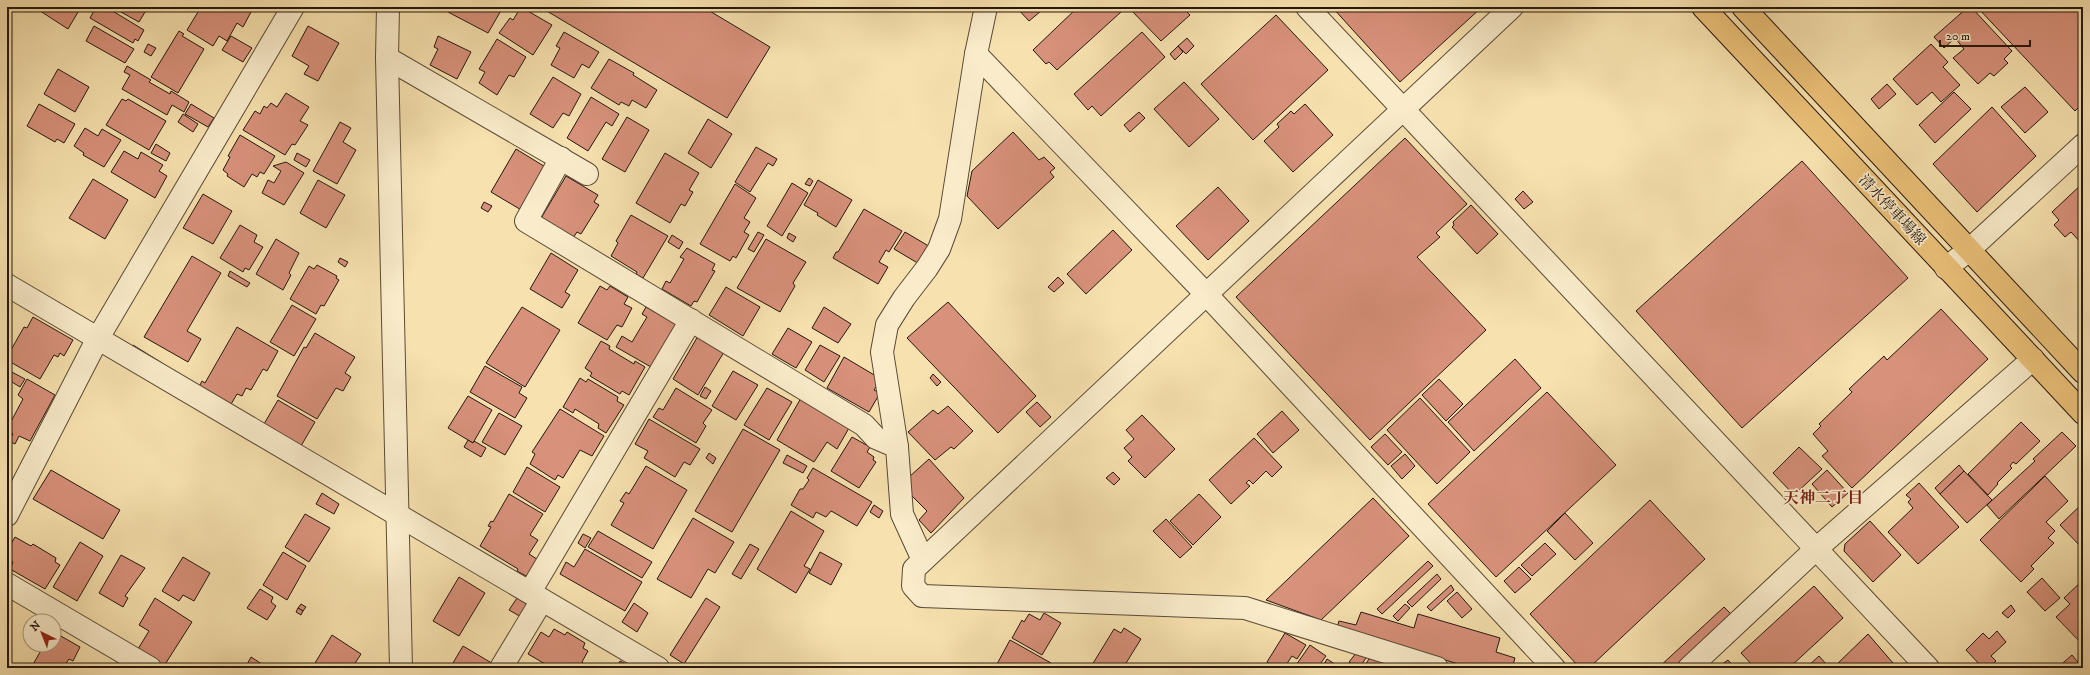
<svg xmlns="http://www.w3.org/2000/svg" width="2090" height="675" viewBox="0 0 2090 675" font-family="'IM FELL DW Pica','Noto Serif JP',serif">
  <rect width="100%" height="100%" fill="#f7e2af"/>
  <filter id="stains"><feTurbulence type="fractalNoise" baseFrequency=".005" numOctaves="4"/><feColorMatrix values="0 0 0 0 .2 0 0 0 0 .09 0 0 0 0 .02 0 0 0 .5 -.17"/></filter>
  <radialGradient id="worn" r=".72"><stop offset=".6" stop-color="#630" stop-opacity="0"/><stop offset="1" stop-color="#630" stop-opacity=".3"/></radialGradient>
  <!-- building -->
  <g fill="#d8917b" stroke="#25170f">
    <polygon points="34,7 81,7 68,29"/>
    <polygon points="96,7 106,7 144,30 138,41 135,39 133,43 90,18"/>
    <polygon points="112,7 148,7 139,22"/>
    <polygon points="201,7 247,7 245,9 251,12 243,27 237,23 227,41 219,36 213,46 187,30"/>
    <polygon points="450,7 503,7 488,33 448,12"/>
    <polygon points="521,7 552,25 533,55 499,33 510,18 513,20"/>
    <polygon points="540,7 703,7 770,47 727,118"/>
    <polygon points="1016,7 1038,7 1041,11 1029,21"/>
    <polygon points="1078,7 1116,7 1121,12 1057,70 1049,62 1046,64 1033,50"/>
    <polygon points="1131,7 1182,7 1190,15 1161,41 1129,8"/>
    <polygon points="1332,7 1482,7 1400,82"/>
    <polygon points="1968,7 1971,7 2012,51 2004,59 2008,63 1994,76 1990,73 1978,84 1953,58 1964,49 1955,38 1944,48 1934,37"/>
    <polygon points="1977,7 2083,7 2083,103 2075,111"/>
    <polygon points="1276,15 1328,70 1253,140 1201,84"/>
    <polygon points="94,26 134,49 125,63 86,41"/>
    <polygon points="308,26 339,43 318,81 304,74 309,66 292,56"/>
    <polygon points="179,31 184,34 182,36 204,49 178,93 151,77"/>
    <polygon points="564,32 599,52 589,68 582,64 574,78 551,65 560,48 556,46"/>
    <polygon points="1142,32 1165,57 1101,116 1092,106 1088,110 1074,94"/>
    <polygon points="231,36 252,48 243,62 222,50"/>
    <polygon points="438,36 471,52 457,79 430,65 438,49 434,47"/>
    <polygon points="1187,38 1194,46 1186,54 1178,46"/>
    <polygon points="497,39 526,57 514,77 509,75 497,95 479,83 485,72 479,69"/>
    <polygon points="148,44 156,48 151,56 144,52"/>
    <polygon points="1931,44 1948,62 1943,67 1960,85 1941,102 1932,92 1917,105 1893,79"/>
    <polygon points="1178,46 1183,52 1175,60 1170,54"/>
    <polygon points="609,59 634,73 633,75 657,90 646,108 632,100 629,106 621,102 619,105 591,88"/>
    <polygon points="127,66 151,80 149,82 170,94 171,91 189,102 184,112 172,105 167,115 122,89 130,75 124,72"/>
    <polygon points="58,69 89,87 75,112 44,94"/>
    <polygon points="553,77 581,94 569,116 563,113 553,128 530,114"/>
    <polygon points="1184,82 1219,119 1189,147 1154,109"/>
    <polygon points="1887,84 1896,94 1879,109 1871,99"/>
    <polygon points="2025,87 2048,112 2025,133 2001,107"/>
    <polygon points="1954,92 1971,109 1935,143 1919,125"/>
    <polygon points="286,93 309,107 300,121 308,125 295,145 292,144 285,155 243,130 255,111 260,114 264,106 267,108 271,103 277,107"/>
    <polygon points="591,97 619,114 612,126 606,122 588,151 567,138"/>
    <polygon points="122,99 126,101 128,99 166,121 149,150 106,125"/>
    <polygon points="39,104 75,124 64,143 57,139 55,142 27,126"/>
    <polygon points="191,104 214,118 208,127 185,114"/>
    <polygon points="1305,104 1333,135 1293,172 1264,141 1279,127 1277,124 1291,111 1294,114"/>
    <polygon points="1992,107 2036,156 1977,212 1933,164"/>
    <polygon points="1139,112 1145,118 1130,132 1124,125"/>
    <polygon points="183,114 198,124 193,132 178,122"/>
    <polygon points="627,117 649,130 625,172 602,159"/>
    <polygon points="708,119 732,134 711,168 688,153"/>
    <polygon points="340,122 351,128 343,142 356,150 337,184 313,171"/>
    <polygon points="85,128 98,136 102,129 121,140 104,167 83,155 84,153 74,146"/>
    <polygon points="1013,132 1039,160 1044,157 1055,168 1050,172 1054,177 998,229 967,196 972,171"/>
    <polygon points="240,135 275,156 264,174 260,172 257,177 252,174 244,187 227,176 228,174 223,170 230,157 228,156"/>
    <polygon points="1405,138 1467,204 1436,233 1440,237 1417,257 1486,330 1370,440 1236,297"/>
    <polygon points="156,144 170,153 166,161 151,153"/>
    <polygon points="756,147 777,159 773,166 768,163 750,192 735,182"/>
    <polygon points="516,149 547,168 523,211 491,192"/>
    <polygon points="124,151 138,159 141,152 163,165 159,171 167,176 155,198 111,172"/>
    <polygon points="297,153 310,160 306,167 294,160"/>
    <polygon points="665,153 699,173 689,190 693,192 685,206 681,204 670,223 636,203"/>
    <polygon points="1802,161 1908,278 1742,428 1636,311"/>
    <polygon points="286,162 304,173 284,205 262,193 268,180 274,183 281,171 273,166"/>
    <polygon points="566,176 598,195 594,202 599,205 581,234 577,232 573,238 540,220"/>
    <polygon points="809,178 813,181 810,186 805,184"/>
    <polygon points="93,179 128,200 105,239 69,218"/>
    <polygon points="318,180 345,195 326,228 300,213"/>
    <polygon points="818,180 852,200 836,227 817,215 818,213 804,205"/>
    <polygon points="792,183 808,193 782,236 767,226"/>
    <polygon points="2083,183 2083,245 2071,232 2065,237 2054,225 2059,220 2052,212"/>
    <polygon points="735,184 756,198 744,218 750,222 744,232 749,235 736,258 733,256 730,261 700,244"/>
    <polygon points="1218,187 1249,221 1208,260 1176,226"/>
    <polygon points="1523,191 1533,202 1524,209 1515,199"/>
    <polygon points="203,194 232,211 213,244 183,228"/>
    <polygon points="484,202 492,206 488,212 481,208"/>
    <polygon points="1471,205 1498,234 1477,254 1452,227 1454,225 1453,222"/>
    <polygon points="864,209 902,231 889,252 886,250 879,262 888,267 878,284 833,258 836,252 838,252"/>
    <polygon points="631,215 668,236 643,278 636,274 637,272 611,256 618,243 616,241"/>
    <polygon points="240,225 257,235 254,242 263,247 249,270 245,268 243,272 220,258"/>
    <polygon points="1113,230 1132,250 1086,294 1067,274"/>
    <polygon points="758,232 764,235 754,252 748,249"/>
    <polygon points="905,232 932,248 921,265 894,249"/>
    <polygon points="789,233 796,237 793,242 787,238"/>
    <polygon points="672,235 683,242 679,249 668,242"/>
    <polygon points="276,239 299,253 289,273 291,275 283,290 256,274"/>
    <polygon points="766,239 806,262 793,283 795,286 780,312 737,288"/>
    <polygon points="687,248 715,264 712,270 715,271 697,302 694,301 691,306 662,289 666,281 670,283 684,259 680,257"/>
    <polygon points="551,253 578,270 565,292 570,295 562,308 530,289"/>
    <polygon points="192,256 221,273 187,331 201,339 188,362 144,337"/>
    <polygon points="340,258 348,262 345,267 338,262"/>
    <polygon points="317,265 337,276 336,278 339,280 324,306 321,305 316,314 290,299 309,266 314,269"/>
    <polygon points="230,271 250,283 247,287 228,276"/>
    <polygon points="1058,277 1064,283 1054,292 1048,287"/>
    <polygon points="600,286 607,290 610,286 628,297 624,304 632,308 622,327 617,325 607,340 578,323"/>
    <polygon points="726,287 760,307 743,336 709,315"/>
    <polygon points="948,302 1036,396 998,433 907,338"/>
    <polygon points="292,305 316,319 294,356 270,342"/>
    <polygon points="522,307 560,330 525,387 486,363"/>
    <polygon points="646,307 676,324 651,367 616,347 622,336 632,342 647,317 642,314"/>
    <polygon points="824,307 851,324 838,343 812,328"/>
    <polygon points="1941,309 1988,359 1852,488 1822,456 1828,451 1813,434 1821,426 1819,424 1852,392 1849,389 1884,356 1887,360"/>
    <polygon points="33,317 73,340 64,356 60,353 58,357 54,355 40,379 7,360 7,357 24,327 27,328"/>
    <polygon points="237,327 278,351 267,371 263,369 251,390 246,388 242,396 237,394 230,406 199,387 202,381 205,383"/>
    <polygon points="788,328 812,342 796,368 772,354"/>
    <polygon points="315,333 355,357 345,373 351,377 343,391 336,388 317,419 277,396 304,347 306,348"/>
    <polygon points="698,336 724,352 698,395 673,379"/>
    <polygon points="601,341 610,346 609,349 634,364 635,361 645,367 629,395 622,391 620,394 590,376 592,373 585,368"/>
    <polygon points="133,345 162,363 160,365 131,347"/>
    <polygon points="820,345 840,356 824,382 805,370"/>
    <polygon points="844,357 881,379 874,390 880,393 869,412 827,388"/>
    <polygon points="1515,359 1541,388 1474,451 1448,422"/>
    <polygon points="485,366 522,387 519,393 527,398 515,418 470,392"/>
    <polygon points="8,370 25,379 20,387 7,379"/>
    <polygon points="733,371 758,385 736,420 712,406"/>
    <polygon points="933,374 941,382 937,386 930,378"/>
    <polygon points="580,378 586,382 588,379 618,397 617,401 624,405 606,433 598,428 599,424 575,409 573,413 563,407"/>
    <polygon points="27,379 55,395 30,441 19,436 15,444 9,441 13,434 7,429 23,399 18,395"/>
    <polygon points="1439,379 1463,404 1446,421 1422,395"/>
    <polygon points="705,387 711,391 706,399 700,396"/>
    <polygon points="676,388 712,410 703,423 706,426 696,443 653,417 659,408 663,410"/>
    <polygon points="767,388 792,402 769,440 744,425"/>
    <polygon points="1547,392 1616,465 1496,577 1428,504"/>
    <polygon points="468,396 492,410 473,443 448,428"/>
    <polygon points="801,398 849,428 837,449 827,442 814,462 777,440"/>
    <polygon points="1420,398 1470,452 1437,484 1387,430"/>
    <polygon points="278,400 315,422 301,446 264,424"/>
    <polygon points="1037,402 1051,417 1040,427 1026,412"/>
    <polygon points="948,406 973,431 954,449 951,447 935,460 908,432 933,410 938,414"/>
    <polygon points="560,409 604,436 592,456 580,450 563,478 558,475 555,480 530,464 535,454 532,452"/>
    <polygon points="1282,411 1299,430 1273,453 1257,434"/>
    <polygon points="499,413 522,426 505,455 482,442"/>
    <polygon points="1142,415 1175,449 1145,478 1128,461 1132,457 1124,448 1134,439 1126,430"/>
    <polygon points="649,419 700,449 690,465 684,462 675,477 644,458 648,451 635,444"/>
    <polygon points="2021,422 2040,441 2016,464 2013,462 2010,466 2012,468 1997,483 1998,484 1988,495 1968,474"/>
    <polygon points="743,429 780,450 732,532 695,511"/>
    <polygon points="2062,432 2076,446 1999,519 1987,505 2035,461 2033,459"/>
    <polygon points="1385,434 1402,452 1388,465 1371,447"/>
    <polygon points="852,437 870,447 867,452 874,457 873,460 876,462 859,488 831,471"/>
    <polygon points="1254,438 1282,467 1272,477 1266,471 1253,484 1249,480 1246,483 1250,486 1231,504 1209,480"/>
    <polygon points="468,440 473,443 474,441 486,448 481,457 464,447"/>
    <polygon points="1799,447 1822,469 1794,495 1773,473"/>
    <polygon points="709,453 716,458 713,464 706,458"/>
    <polygon points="1405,454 1415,466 1402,479 1391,466"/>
    <polygon points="787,455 807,466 803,473 783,463"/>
    <polygon points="929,459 964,498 931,533 919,520 927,511 911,495 909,477"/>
    <polygon points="1959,465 1964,471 1940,494 1935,488"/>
    <polygon points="646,466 687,490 653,549 611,525 624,503 620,501 626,492 629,494"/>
    <polygon points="527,467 560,487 545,512 513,492"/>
    <polygon points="813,468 872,502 857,526 833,512 831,511 826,517 816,512 813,518 791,505 800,489 803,489 809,480 807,478"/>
    <polygon points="51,470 120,510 103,539 33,499"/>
    <polygon points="1827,470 1848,493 1832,507 1812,484"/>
    <polygon points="1964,471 1992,500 1967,523 1940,494"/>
    <polygon points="1113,472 1120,479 1114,485 1106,478"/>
    <polygon points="2045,476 2068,501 2046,522 2055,531 2048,538 2054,543 2031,566 2034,569 2021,582 1980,540"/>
    <polygon points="1919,483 1959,527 1918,564 1888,532 1913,508 1908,502 1911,499 1906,495"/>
    <polygon points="322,493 339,504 334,514 316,504"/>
    <polygon points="509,494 543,514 530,535 538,540 529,554 540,561 530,578 517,571 518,569 480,546 491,527 488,526 491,521 493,522"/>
    <polygon points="1199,494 1221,517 1193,545 1170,521"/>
    <polygon points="1373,498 1409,536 1321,620 1266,600"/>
    <polygon points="1650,500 1705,559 1589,668 1580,668 1530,614"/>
    <polygon points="2083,503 2083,549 2060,525"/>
    <polygon points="874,505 883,511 879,518 870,512"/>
    <polygon points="791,511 824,531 804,566 810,569 796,593 757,569"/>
    <polygon points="1565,513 1593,543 1575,560 1547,531"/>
    <polygon points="305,514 330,528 309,562 285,547"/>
    <polygon points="693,518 734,542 715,573 708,569 691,598 657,579"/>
    <polygon points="1166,519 1192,547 1180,558 1153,531"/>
    <polygon points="1870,521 1901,555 1873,582 1844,551 1845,544"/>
    <polygon points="598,531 652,562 642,578 588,547"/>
    <polygon points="583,534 591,538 585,548 578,543"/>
    <polygon points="15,537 31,546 33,544 56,558 55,562 60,565 45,589 10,569 13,562 7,559 10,554 7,551"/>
    <polygon points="80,542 103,556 77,601 53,587"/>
    <polygon points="1545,543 1556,554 1532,576 1521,565"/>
    <polygon points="750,544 759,549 741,579 732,574"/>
    <polygon points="585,549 642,582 625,611 560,574 566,562 574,567"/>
    <polygon points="283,552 306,566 287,600 263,585"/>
    <polygon points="820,552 842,564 831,585 809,573"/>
    <polygon points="121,555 145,568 125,596 128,598 123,607 99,593"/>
    <polygon points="183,557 210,573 194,601 183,595 179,601 162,591"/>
    <polygon points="1428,561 1433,566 1382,614 1377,609"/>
    <polygon points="1519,567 1531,579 1515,593 1504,581"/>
    <polygon points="1437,574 1441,579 1412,607 1407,602"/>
    <polygon points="459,577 485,593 459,636 433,621"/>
    <polygon points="2042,578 2060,598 2045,611 2027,592"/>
    <polygon points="2083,580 2083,645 2056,617 2070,604 2064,598"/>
    <polygon points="1451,585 1454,590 1431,611 1427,607"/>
    <polygon points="1814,586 1843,618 1789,668 1755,668 1741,653"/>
    <polygon points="260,589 273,597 271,602 276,606 267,620 247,608"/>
    <polygon points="1457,592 1472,609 1462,618 1447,601"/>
    <polygon points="155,598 192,622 164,666 138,649 149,631 139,625"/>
    <polygon points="517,598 530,606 523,618 509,610"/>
    <polygon points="706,598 720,607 684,664 670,655"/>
    <polygon points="634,603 648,613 637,632 622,622"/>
    <polygon points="301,604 306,607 303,611 298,608"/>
    <polygon points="1405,604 1410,608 1398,621 1393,616"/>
    <polygon points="2011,605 2015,611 2008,618 2002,613"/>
    <polygon points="1724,607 1732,615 1676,668 1658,668"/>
    <polygon points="298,608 303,611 301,615 296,612"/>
    <polygon points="1361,612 1414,628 1418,614 1500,638 1496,652 1515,658 1512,668 1472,668 1337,628 1339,621 1356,625"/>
    <polygon points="1044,613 1061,623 1042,655 1012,638 1022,620 1024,622 1029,614 1040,620"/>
    <polygon points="1124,628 1141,639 1123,668 1097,668 1092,665 1114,629 1121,633"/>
    <polygon points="554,629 565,635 567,632 585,643 583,648 588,651 582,662 584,664 581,668 552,668 528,654 541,632 549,637"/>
    <polygon points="1997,631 2006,642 1991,656 1996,661 1989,668 1983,668 1966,650 1983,633 1989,639"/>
    <polygon points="54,632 80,647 73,661 69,659 65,665 69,666 68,668 31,668 44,645 54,645"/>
    <polygon points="1285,633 1306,645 1297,659 1292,656 1284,668 1278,668 1267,662"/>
    <polygon points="1868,634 1893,663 1888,668 1833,668"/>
    <polygon points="332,635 361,654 352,668 312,668"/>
    <polygon points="1010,640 1051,663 1048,668 1004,668 997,664"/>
    <polygon points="1310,645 1326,656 1317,668 1294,668"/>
    <polygon points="463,646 495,665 493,668 450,668"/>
    <polygon points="1357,652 1366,658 1359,668 1349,662"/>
    <polygon points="2072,655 2083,668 2057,668"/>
    <polygon points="1371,656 1391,668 1363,668"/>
    <polygon points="1819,656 1826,664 1821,668 1808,668 1807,667"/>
    <polygon points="251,657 268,668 245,668"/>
    <polygon points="1327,659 1341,668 1322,668"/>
    <polygon points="1728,660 1735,668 1718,668 1725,662"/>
    <polygon points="620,661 633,668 616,668"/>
    <polygon points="540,664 546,668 537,668"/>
  </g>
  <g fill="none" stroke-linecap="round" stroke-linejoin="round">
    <!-- minor casing -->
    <g stroke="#5a4a37" stroke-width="24">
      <g id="minor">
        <polyline points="388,7 387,58 401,668"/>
        <polyline points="986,7 976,54 1206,294 1554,668"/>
        <polyline points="1307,7 1928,668"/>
        <polyline points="387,58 587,174"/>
        <polyline points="561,158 526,221 864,425 876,438 897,447 902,514 923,560"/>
        <polyline points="1946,268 1969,250 2083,145"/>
        <polyline points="7,285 658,668"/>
        <polyline points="897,447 882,352 887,325 904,298 927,268 939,249 950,219 976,54"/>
        <polyline points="7,515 98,338 293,7"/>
        <polyline points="7,584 150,668"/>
        <polyline points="530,592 691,320"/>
        <polyline points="501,668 542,600"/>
        <polyline points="1437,668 1245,608 922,596 913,586 914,569 1512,7"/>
        <polyline points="1689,668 1816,549 2033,359"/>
      </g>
    </g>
    <!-- major casing -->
    <g stroke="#25170f" stroke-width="24">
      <g id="major">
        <polyline points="1703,7 2083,413"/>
        <polyline points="1743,7 2083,372"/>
      </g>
    </g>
    <!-- minor -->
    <use href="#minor" stroke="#faeccb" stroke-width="22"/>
    <!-- major -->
    <use href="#major" stroke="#ecc178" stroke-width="22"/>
  </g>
  <g text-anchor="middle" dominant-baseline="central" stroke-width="3.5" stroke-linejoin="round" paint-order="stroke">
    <!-- street labels -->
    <g font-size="15" fill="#25170f" stroke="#faeccb">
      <text transform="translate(1892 210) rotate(47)">清水停車場線</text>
    </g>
    <!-- neighbourhood labels -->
    <g font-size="16" font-weight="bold" fill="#7a1f14" stroke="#faeccb">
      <text x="1823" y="498">天神二丁目</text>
    </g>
  </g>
  <!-- margin -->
  <rect width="2090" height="675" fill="none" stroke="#f7e2af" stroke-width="24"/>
  <rect x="8" y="8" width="2074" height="659" fill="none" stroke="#25170f" stroke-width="2"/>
  <rect x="12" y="12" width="2066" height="651" fill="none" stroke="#25170f"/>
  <!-- north arrow -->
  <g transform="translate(42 633) rotate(317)"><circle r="19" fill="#faeccb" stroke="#a59780"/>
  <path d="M0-3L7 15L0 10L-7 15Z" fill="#8f2418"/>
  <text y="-6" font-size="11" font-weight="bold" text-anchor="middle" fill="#25170f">N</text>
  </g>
  <!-- scale -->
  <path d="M1940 40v6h90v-6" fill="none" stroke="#25170f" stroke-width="2"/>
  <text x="1946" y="40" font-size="12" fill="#25170f" stroke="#faeccb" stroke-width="3" paint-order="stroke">20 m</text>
  <rect width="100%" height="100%" filter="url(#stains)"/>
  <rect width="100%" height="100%" fill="url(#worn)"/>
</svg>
